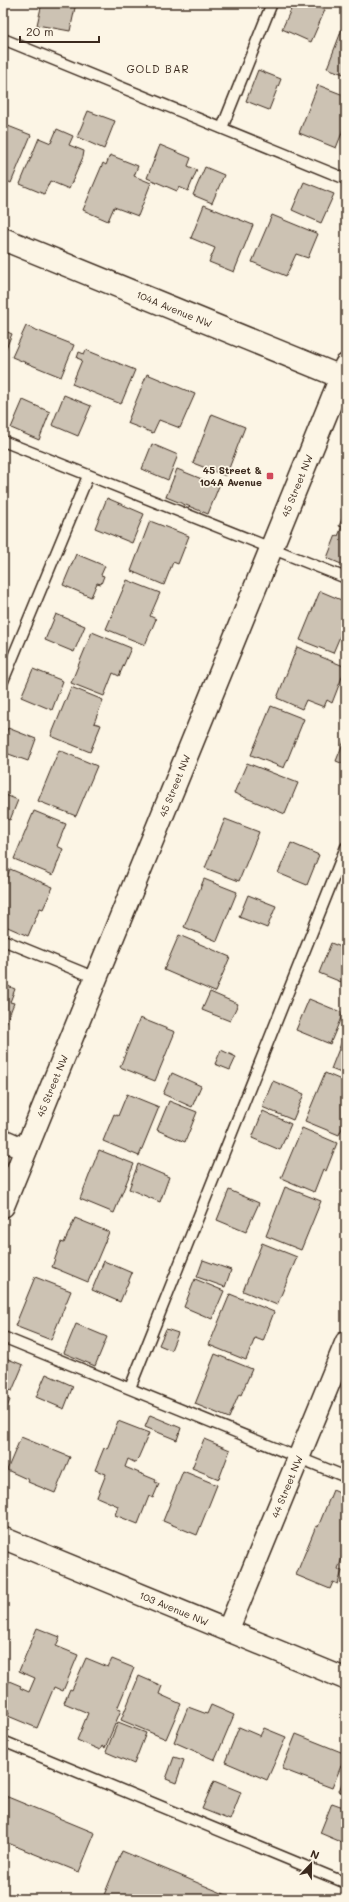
<svg xmlns="http://www.w3.org/2000/svg" width="349" height="1902" viewBox="0 0 349 1902" font-family="Mali,sans-serif">
  <rect width="100%" height="100%" fill="#fcf5e5"/>
  <filter id="ink" filterUnits="userSpaceOnUse"><feTurbulence type="fractalNoise" baseFrequency=".025" numOctaves="2"/><feDisplacementMap in="SourceGraphic" scale="8" xChannelSelector="R" yChannelSelector="G"/><feConvolveMatrix kernelMatrix="1 2 1 2 8 2 1 2 1" color-interpolation-filters="sRGB"/></filter>
  <g filter="url(#ink)">
    <!-- building -->
    <g fill="#ccc2b3" stroke="#3b2a1e">
      <polygon points="42,3 76,3 70,31 37,25"/>
      <polygon points="294,3 307,3 325,10 311,42 282,29"/>
      <polygon points="346,19 346,75 327,68"/>
      <polygon points="258,70 281,79 269,110 246,101"/>
      <polygon points="318,85 346,96 346,123 336,148 299,133"/>
      <polygon points="88,111 115,121 104,149 77,137"/>
      <polygon points="3,124 31,135 11,183 3,179"/>
      <polygon points="57,129 73,136 69,145 84,151 83,157 69,189 50,181 44,194 20,184 39,138 51,143"/>
      <polygon points="160,145 191,158 188,166 197,170 188,191 179,187 177,191 147,178"/>
      <polygon points="110,155 138,166 134,176 151,183 138,216 114,207 108,221 83,210 103,163 106,165"/>
      <polygon points="205,167 224,175 212,203 193,195"/>
      <polygon points="304,182 334,194 321,223 292,210"/>
      <polygon points="204,205 253,225 234,272 209,262 215,248 191,238"/>
      <polygon points="272,215 318,234 308,258 296,254 286,276 252,262"/>
      <polygon points="26,326 74,345 61,377 12,357"/>
      <polygon points="3,330 12,334 3,355"/>
      <polygon points="86,350 135,370 121,404 72,384 82,360 77,358 79,352 84,354"/>
      <polygon points="147,374 195,394 180,428 159,420 153,433 127,423"/>
      <polygon points="64,395 91,406 78,436 52,425"/>
      <polygon points="23,400 50,412 39,440 11,428"/>
      <polygon points="212,414 245,427 226,476 193,463"/>
      <polygon points="152,444 178,455 168,480 142,469"/>
      <polygon points="177,469 219,486 208,514 166,497"/>
      <polygon points="107,498 144,514 132,543 95,528"/>
      <polygon points="346,510 346,566 327,558 336,535 338,536 342,527 339,526"/>
      <polygon points="150,521 189,536 178,564 173,562 164,585 131,571"/>
      <polygon points="76,554 105,566 101,575 104,576 101,584 97,583 91,597 63,585"/>
      <polygon points="127,580 160,593 150,616 156,619 145,645 106,629"/>
      <polygon points="320,591 346,602 346,622 333,653 300,640"/>
      <polygon points="56,614 85,626 74,652 45,640"/>
      <polygon points="92,632 131,648 119,676 113,673 104,696 71,683"/>
      <polygon points="297,647 346,667 332,703 327,700 324,707 306,700 302,709 277,698"/>
      <polygon points="33,669 63,681 52,710 21,697"/>
      <polygon points="71,687 103,700 94,723 101,725 90,752 51,736"/>
      <polygon points="271,706 304,719 284,768 251,755"/>
      <polygon points="8,728 36,739 28,761 3,752 3,739"/>
      <polygon points="346,736 346,765 336,761"/>
      <polygon points="59,750 97,766 76,816 38,801"/>
      <polygon points="247,763 298,783 285,814 234,793"/>
      <polygon points="3,794 18,800 10,820 3,817"/>
      <polygon points="34,811 66,824 57,846 63,849 53,875 14,859"/>
      <polygon points="225,819 259,832 239,881 205,868"/>
      <polygon points="291,843 319,855 307,885 278,873"/>
      <polygon points="10,869 53,887 43,909 40,908 28,936 3,925 3,887"/>
      <polygon points="204,879 237,892 217,941 184,927"/>
      <polygon points="248,895 276,906 267,928 239,917"/>
      <polygon points="346,900 346,912 342,910"/>
      <polygon points="179,935 230,957 215,992 164,970"/>
      <polygon points="331,943 346,949 346,984 319,973"/>
      <polygon points="3,984 15,989 10,1002 14,1003 3,1031"/>
      <polygon points="210,992 238,1004 230,1021 202,1010"/>
      <polygon points="309,999 343,1013 330,1044 296,1030"/>
      <polygon points="140,1018 175,1032 155,1081 120,1067"/>
      <polygon points="346,1031 346,1075 331,1069"/>
      <polygon points="221,1050 236,1057 230,1070 215,1064"/>
      <polygon points="172,1073 201,1086 192,1107 163,1094"/>
      <polygon points="325,1073 346,1082 346,1119 339,1135 305,1121"/>
      <polygon points="273,1081 304,1094 293,1120 262,1107"/>
      <polygon points="127,1094 159,1107 139,1156 103,1141 114,1114 118,1116"/>
      <polygon points="169,1101 197,1112 185,1142 157,1130"/>
      <polygon points="263,1111 291,1124 280,1150 252,1138"/>
      <polygon points="302,1128 337,1143 326,1171 323,1169 314,1192 281,1178"/>
      <polygon points="99,1150 134,1164 114,1213 80,1199"/>
      <polygon points="138,1164 169,1177 160,1202 129,1189"/>
      <polygon points="285,1187 321,1201 301,1250 266,1236"/>
      <polygon points="229,1190 259,1203 246,1232 217,1220"/>
      <polygon points="75,1218 109,1232 88,1282 52,1267 61,1242 64,1243"/>
      <polygon points="262,1243 297,1257 277,1305 243,1291"/>
      <polygon points="203,1260 231,1270 225,1287 197,1277"/>
      <polygon points="104,1261 132,1273 120,1302 92,1290"/>
      <polygon points="35,1277 71,1291 51,1340 15,1326"/>
      <polygon points="195,1279 224,1291 212,1319 184,1307"/>
      <polygon points="230,1294 274,1312 263,1341 255,1338 246,1360 209,1345"/>
      <polygon points="76,1324 107,1337 95,1366 64,1353"/>
      <polygon points="166,1329 178,1333 171,1350 159,1345"/>
      <polygon points="215,1354 252,1369 241,1395 239,1394 229,1418 195,1404"/>
      <polygon points="3,1357 23,1365 12,1391 3,1388"/>
      <polygon points="46,1374 73,1386 64,1409 36,1397"/>
      <polygon points="3,1397 10,1400 3,1418"/>
      <polygon points="150,1415 181,1428 177,1440 145,1427"/>
      <polygon points="118,1421 149,1433 136,1463 128,1459 125,1467 156,1480 155,1482 159,1484 153,1498 149,1496 138,1524 115,1515 118,1506 97,1497 106,1474 95,1470 104,1448 107,1449"/>
      <polygon points="21,1437 70,1457 55,1493 28,1482 29,1480 7,1470"/>
      <polygon points="204,1439 230,1450 219,1479 192,1468"/>
      <polygon points="183,1471 217,1485 197,1535 163,1521"/>
      <polygon points="333,1490 346,1496 346,1548 338,1569 342,1571 338,1584 333,1582 330,1589 296,1575 316,1526 318,1527"/>
      <polygon points="37,1628 60,1637 56,1646 78,1655 63,1691 54,1687 37,1728 8,1716 9,1712 3,1710 3,1696 9,1681 21,1686 20,1688 29,1692 35,1678 19,1671"/>
      <polygon points="86,1658 108,1667 112,1659 134,1668 117,1709 121,1710 105,1748 102,1746 100,1750 77,1740 88,1713 64,1703 70,1689 72,1690"/>
      <polygon points="139,1676 162,1686 159,1694 181,1704 166,1739 121,1720"/>
      <polygon points="211,1705 234,1715 215,1760 174,1742 188,1707 207,1714"/>
      <polygon points="118,1722 146,1733 134,1764 106,1752"/>
      <polygon points="239,1727 260,1736 264,1728 286,1737 267,1780 225,1762"/>
      <polygon points="296,1734 346,1754 332,1788 282,1769"/>
      <polygon points="174,1757 184,1760 176,1783 166,1779"/>
      <polygon points="346,1774 346,1794 339,1791"/>
      <polygon points="214,1781 241,1792 230,1820 202,1809"/>
      <polygon points="3,1795 95,1833 79,1872 3,1841"/>
      <polygon points="332,1803 346,1808 346,1844 320,1833"/>
      <polygon points="122,1851 229,1896 228,1899 114,1899 104,1895"/>
    </g>
    <g fill="none" stroke-linecap="round" stroke-linejoin="round">
      <!-- service casing -->
      <g stroke="#3b2a1e" stroke-width="13">
        <g id="service">
          <polyline points="3,39 346,179"/>
          <polyline points="222,128 272,3"/>
          <polyline points="3,441 346,578"/>
          <polyline points="3,681 88,476"/>
          <polyline points="3,940 96,978"/>
          <polyline points="3,1337 346,1477"/>
          <polyline points="130,1388 346,847"/>
          <polyline points="3,1741 346,1883"/>
        </g>
      </g>
      <!-- minor casing -->
      <g stroke="#3b2a1e" stroke-width="24">
        <g id="minor">
          <polyline points="3,1140 26,1150"/>
          <path id="s1" d="M3,1538L346,1679"/>
          <path id="s2" d="M228,1630L346,1342"/>
        </g>
      </g>
      <!-- tertiary casing -->
      <g stroke="#3b2a1e" stroke-width="25">
        <g id="tertiary">
          <path id="s3" d="M3,239L341,377"/>
          <path id="s4" d="M3,1206L346,365"/>
        </g>
      </g>
      <!-- service -->
      <use href="#service" stroke="#fcf5e5" stroke-width="10"/>
      <!-- minor -->
      <use href="#minor" stroke="#fcf5e5" stroke-width="21"/>
      <!-- tertiary -->
      <use href="#tertiary" stroke="#fcf5e5" stroke-width="22"/>
    </g>
  </g>
  <!-- markers -->
  <rect fill="#d1495b" stroke="#fcf5e5" stroke-width="1.5" x="266" y="472" width="8" height="8" rx="2"/>
  <g text-anchor="middle" dominant-baseline="central" stroke-width="3.5" stroke-linejoin="round" paint-order="stroke">
    <!-- street labels -->
    <g font-size="10" fill="#3b2a1e" stroke="#fcf5e5">
      <text stroke="none"><textPath href="#s3" startOffset="185">104A Avenue NW</textPath></text>
      <text stroke="none"><textPath href="#s4" startOffset="778">45 Street NW</textPath></text>
      <text stroke="none"><textPath href="#s4" startOffset="454">45 Street NW</textPath></text>
      <text stroke="none"><textPath href="#s4" startOffset="130">45 Street NW</textPath></text>
      <text stroke="none"><textPath href="#s2" startOffset="155">44 Street NW</textPath></text>
      <text stroke="none"><textPath href="#s1" startOffset="185">103 Avenue NW</textPath></text>
    </g>
    <!-- poi labels -->
    <g font-size="10" font-weight="bold" fill="#3b2a1e" stroke="#fcf5e5" text-anchor="end">
      <text x="262" y="470">45 Street &amp;<tspan x="262" dy="12">104A Avenue</tspan></text>
    </g>
    <!-- neighbourhood labels -->
    <g font-size="11" letter-spacing="1" fill="#3b2a1e" stroke="#fcf5e5">
      <text x="158" y="68">GOLD BAR</text>
    </g>
  </g>
  <!-- margin -->
  <rect width="349" height="1902" fill="none" stroke="#fcf5e5" stroke-width="16"/>
  <rect x="8" y="8" width="333" height="1886" fill="none" stroke="#3b2a1e" stroke-width="1.5" filter="url(#ink)"/>
  <!-- north arrow -->
  <g transform="translate(311 1864) rotate(22)" stroke="#fcf5e5" stroke-width="3" paint-order="stroke">
  <path d="M0-3L7 15L0 10L-7 15Z" fill="#3b2a1e"/>
  <text y="-6" font-size="11" font-weight="bold" text-anchor="middle" fill="#3b2a1e">N</text>
  </g>
  <!-- scale -->
  <path d="M20 36v6h79v-6" fill="none" stroke="#3b2a1e" stroke-width="2"/>
  <text x="26" y="36" font-size="12" fill="#3b2a1e" stroke="#fcf5e5" stroke-width="3" paint-order="stroke">20 m</text>
</svg>
